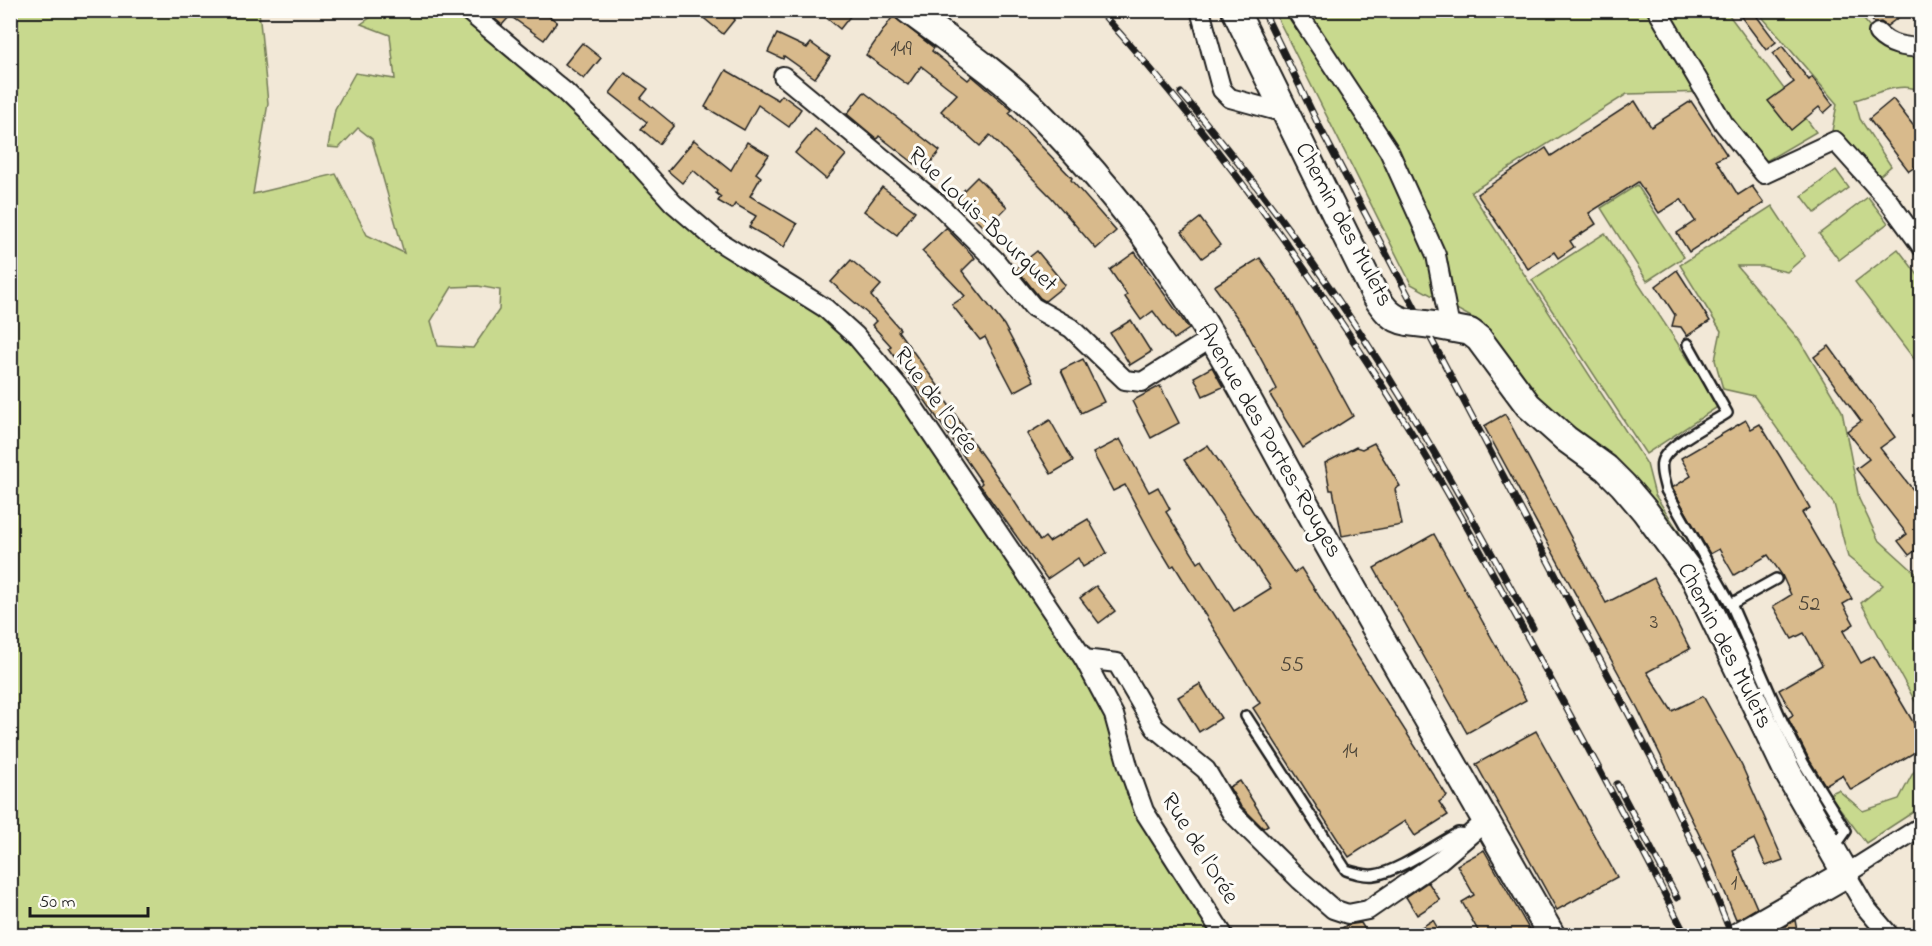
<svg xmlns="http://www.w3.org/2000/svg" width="1932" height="946" viewBox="0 0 1932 946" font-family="'Indie Flower',sans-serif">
  <rect width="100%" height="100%" fill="#f2e8d7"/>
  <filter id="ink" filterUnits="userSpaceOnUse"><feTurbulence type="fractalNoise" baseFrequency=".0167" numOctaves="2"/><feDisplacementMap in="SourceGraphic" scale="12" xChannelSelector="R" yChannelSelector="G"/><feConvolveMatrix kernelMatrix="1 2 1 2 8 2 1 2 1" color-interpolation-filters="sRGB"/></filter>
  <g filter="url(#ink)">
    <!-- green -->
    <g fill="#c8d98e" stroke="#727a55" stroke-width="1.5" fill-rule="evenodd">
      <path d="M10,11H259L268,103L253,194L336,174L367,235L404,253L372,139L358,128L339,148L328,147L335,109L355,73L395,79L390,35L361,24L380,11H467L673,203L856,336L1084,659L1128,766L1224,935H11ZM478,286L500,290L499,310L473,348L438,346L431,321L452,287Z"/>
      <polygon points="1274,11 1726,11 1816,132 1766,161 1709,92 1627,94 1471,192 1647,464 1655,495 1687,544 1682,547 1522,388 1484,324 1411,284"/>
      <path d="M1757,11H1857L1886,47L1921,53V91C1900,81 1876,94 1855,100L1860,119L1891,166L1877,178L1832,131L1837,104Z"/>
      <polygon points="1836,170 1849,188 1815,213 1802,196"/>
      <polygon points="1637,185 1684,257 1647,281 1601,208"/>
      <polygon points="1868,197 1888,223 1839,260 1819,234"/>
      <polygon points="1772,206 1805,256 1787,272 1762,266 1737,266 1800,341 1842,411 1859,499 1878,539 1921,578 1921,712 1861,603 1883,585 1848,557 1834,504 1793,451 1754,396 1723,389 1715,360 1721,331 1680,265"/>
      <polygon points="1605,233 1719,406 1646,454 1532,280"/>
      <polygon points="1898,249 1921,279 1921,368 1855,282"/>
      <polygon points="1921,764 1921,807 1866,843 1829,794 1838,790 1863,811 1899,799 1913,773"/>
    </g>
    <!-- building -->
    <g fill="#d8ba8c" stroke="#1c1c1c" stroke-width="1.5">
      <polygon points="485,10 541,10 557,22 544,40 510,16 502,25"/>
      <polygon points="694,10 725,10 735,19 723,34"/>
      <polygon points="817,10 855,10 840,29"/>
      <polygon points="1736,10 1752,10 1776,42 1766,50"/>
      <polygon points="1865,10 1908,10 1887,26 1881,22 1874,23"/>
      <polygon points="893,16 934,48 932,51 968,80 972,76 1012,110 1009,113 1072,178 1071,180 1116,231 1096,249 1052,198 990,135 980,146 941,111 957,94 921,66 908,85 866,55"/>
      <polygon points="777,34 807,48 811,43 830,57 815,78 784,56 783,59 768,52"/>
      <polygon points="582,43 601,58 584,79 565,64"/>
      <polygon points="1782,46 1809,80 1812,77 1833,105 1824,113 1819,107 1791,130 1768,101 1794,82 1773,54"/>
      <polygon points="726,70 778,100 782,95 801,109 789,127 758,105 744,130 705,107"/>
      <polygon points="625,73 648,89 641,98 674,125 659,144 641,129 647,122 610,93"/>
      <polygon points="864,92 940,151 924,171 879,136 877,139 847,114"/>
      <polygon points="1893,99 1922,137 1922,162 1909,171 1869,119"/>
      <polygon points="1635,101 1651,127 1691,101 1727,155 1716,160 1738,195 1752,186 1764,203 1689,252 1677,233 1695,221 1681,199 1659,213 1638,182 1589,213 1596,224 1570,241 1574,247 1558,258 1554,252 1528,269 1477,194 1546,148 1551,156"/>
      <polygon points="815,129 846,155 826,179 795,153"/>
      <polygon points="694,140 731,170 747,142 769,155 756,173 761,177 750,196 797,224 784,247 749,227 756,216 735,204 732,209 718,201 721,197 716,193 717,191 693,170 682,183 668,171"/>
      <polygon points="977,177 1007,207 985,229 955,199"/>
      <polygon points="882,187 915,211 897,235 864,211"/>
      <polygon points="1200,218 1220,245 1202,258 1182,232"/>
      <polygon points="946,228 975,258 962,271 1004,325 1034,381 1014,392 985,337 980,340 952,305 965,296 922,251"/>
      <polygon points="1037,251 1065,285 1045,301 1040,298 1016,268"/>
      <polygon points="1135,252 1189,329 1174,339 1153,311 1141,320 1125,297 1127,295 1110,270"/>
      <polygon points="1260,258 1289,299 1353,416 1303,448 1270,395 1277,389 1244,327 1214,286"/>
      <polygon points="851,260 881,285 871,296 900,329 898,331 944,394 942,395 965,429 964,430 1009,493 1040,541 1045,537 1049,542 1088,519 1107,553 1083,567 1078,558 1047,579 980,485 982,483 889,348 891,346 872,325 876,321 831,282"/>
      <polygon points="1677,270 1710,321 1687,336 1681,327 1672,326 1675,315 1656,286"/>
      <polygon points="1131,320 1151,352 1130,365 1110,333"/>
      <polygon points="1829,346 1895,437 1880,448 1922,501 1922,546 1909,555 1898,541 1907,534 1856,469 1869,459 1847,431 1861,421 1814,357"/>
      <polygon points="1083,359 1104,402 1081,413 1061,370"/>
      <polygon points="1212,367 1223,387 1203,396 1194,377"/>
      <polygon points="1160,386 1179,423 1151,438 1132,401"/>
      <polygon points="1505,414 1606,603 1654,578 1690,649 1647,672 1672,711 1703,696 1742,766 1783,860 1766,866 1754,839 1732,850 1757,908 1740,918 1736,919 1711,859 1638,709 1484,426"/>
      <polygon points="1050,420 1073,461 1051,474 1027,434"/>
      <polygon points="1746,420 1751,429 1760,424 1781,458 1810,508 1802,513 1852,599 1843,604 1854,624 1843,631 1861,663 1874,656 1922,737 1922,748 1851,790 1842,775 1825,785 1810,761 1789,720 1788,718 1793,715 1779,690 1822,665 1804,633 1792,639 1773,606 1791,595 1782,575 1768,555 1734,575 1719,549 1710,554 1672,488 1691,476 1681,458"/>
      <polygon points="1120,439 1149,492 1158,487 1170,509 1166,512 1198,563 1202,560 1234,611 1271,588 1184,460 1208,445 1294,573 1301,568 1447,796 1439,802 1448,815 1415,836 1405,821 1349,857 1253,708 1260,703 1174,565 1171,567 1154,539 1125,485 1113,491 1093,453"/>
      <polygon points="1374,443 1400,486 1395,489 1402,525 1342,536 1333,490 1330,490 1325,463 1356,447 1362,449"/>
      <polygon points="1434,534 1526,700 1467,733 1374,568"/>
      <polygon points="1096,586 1115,611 1099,623 1080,598"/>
      <polygon points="1200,684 1221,718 1199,732 1178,697"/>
      <polygon points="1536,731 1617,877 1557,910 1476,764"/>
      <polygon points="1240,781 1268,825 1263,828 1240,805 1229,787"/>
      <polygon points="1484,850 1533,936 1481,936 1462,902 1474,895 1457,865"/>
      <polygon points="1428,882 1440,900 1417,915 1406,897"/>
      <polygon points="1433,920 1442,936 1407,936"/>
      <polygon points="1795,920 1798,936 1769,936"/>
      <polygon points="1361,923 1369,936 1329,936 1347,925"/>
    </g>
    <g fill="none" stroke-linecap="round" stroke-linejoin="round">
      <!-- lane casing -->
      <g stroke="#1c1c1c" stroke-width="14">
        <g id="lane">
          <path d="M1688,344L1727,413C1712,423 1666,445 1662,462C1660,472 1664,480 1666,490L1731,604L1783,723L1804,764L1846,831L1834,848"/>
          <polyline points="1731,604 1776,579"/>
          <path d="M1246,716L1346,870C1355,873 1364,876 1374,875C1396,873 1437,844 1458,833L1469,834"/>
        </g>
      </g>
      <!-- street casing -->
      <g stroke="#1c1c1c" stroke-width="22">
        <g id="street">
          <polyline points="467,10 565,92 629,154 673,203 715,239 825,308 856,336 904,393 1084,659 1114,715 1128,766 1144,811 1224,936"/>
          <polyline points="1200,10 1220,84 1222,90 1230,98 1285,113"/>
          <polyline points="1296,10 1389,151 1436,255 1450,328"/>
          <polyline points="1657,10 1724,124 1764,174 1835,141 1887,199 1922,247"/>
          <path d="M1878,33C1890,46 1905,47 1922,48"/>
          <polyline points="783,76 937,203 994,259 1033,307 1071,328 1125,380 1142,382 1212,338"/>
          <polyline points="1084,659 1117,663 1155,728 1206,770 1231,812 1300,880 1333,909 1348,914 1368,910 1439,861 1486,821"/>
          <polyline points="1890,936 1866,908 1846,874 1922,826"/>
        </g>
      </g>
      <!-- secondary casing -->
      <g stroke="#1c1c1c" stroke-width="30">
        <g id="secondary">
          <path d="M908,10C954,44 1002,76 1042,117C1093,168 1139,225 1179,285C1235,369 1280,461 1330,548C1403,678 1478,807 1552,936"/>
          <path d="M1235,10L1375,295C1384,309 1391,319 1408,322"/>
          <polyline points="1433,325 1470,332 1479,339 1528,405 1566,439 1606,468 1623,485 1645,511 1695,579 1788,773 1846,874 1738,936"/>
        </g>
      </g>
      <!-- lane -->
      <use href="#lane" stroke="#fdfcf7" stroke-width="9"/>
      <!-- street -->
      <use href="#street" stroke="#fdfcf7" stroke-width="18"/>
      <!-- secondary -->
      <use href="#secondary" stroke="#fdfcf7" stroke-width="26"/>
      <!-- rail casing -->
      <g stroke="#1c1c1c" stroke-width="7">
        <g id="rail">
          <path d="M1099,10C1214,137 1315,276 1405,422C1449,492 1488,565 1528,638C1582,736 1635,835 1686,936"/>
          <polyline points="1263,10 1317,122 1658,770 1711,884 1732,936"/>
          <path d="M1181,93C1267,194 1345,304 1414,418C1456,487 1494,558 1533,628"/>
          <polyline points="1617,784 1677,898"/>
        </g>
      </g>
      <!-- rail -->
      <use href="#rail" stroke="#fdfcf7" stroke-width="4.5" stroke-dasharray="14" stroke-linecap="butt"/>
      <!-- secondary-bridge casing -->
      <g stroke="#1c1c1c" stroke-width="30" stroke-linecap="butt">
        <polyline id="secondary-bridge" points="1408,322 1433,325"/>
      </g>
      <!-- secondary-bridge -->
      <use href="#secondary-bridge" stroke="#fdfcf7" stroke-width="26"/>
    </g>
  </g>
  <g text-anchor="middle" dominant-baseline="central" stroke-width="6" stroke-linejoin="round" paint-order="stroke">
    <!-- number labels -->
    <g font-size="21" fill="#4b4438">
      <text x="901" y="50">149</text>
      <text x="1809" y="605">52</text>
      <text x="1654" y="623">3</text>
      <text x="1292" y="666">55</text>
      <text x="1350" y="752">14</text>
      <text x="1734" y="884">1</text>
    </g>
    <!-- street labels -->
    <g font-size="24" fill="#1c1c1c" stroke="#fdfcf7">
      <text transform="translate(982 220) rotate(44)">Rue Louis-Bourguet</text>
      <text transform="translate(1343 225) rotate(62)">Chemin des Mulets</text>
      <text transform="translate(935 401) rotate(54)">Rue de l'Orée</text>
      <text transform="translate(1269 441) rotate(60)">Avenue des Portes-Rouges</text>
      <text transform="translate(1724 646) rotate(63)">Chemin des Mulets</text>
      <text transform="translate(1199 849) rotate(58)">Rue de l'Orée</text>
    </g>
  </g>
  <!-- margin -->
  <rect width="1932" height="946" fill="none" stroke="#fdfcf7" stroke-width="36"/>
  <rect x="18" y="18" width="1896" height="910" fill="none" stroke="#1c1c1c" stroke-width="2" filter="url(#ink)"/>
  <!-- scale -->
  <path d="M30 907v9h118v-9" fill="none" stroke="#1c1c1c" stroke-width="3"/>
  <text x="39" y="907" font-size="18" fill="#1c1c1c" stroke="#fdfcf7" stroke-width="4.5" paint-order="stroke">50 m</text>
</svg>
